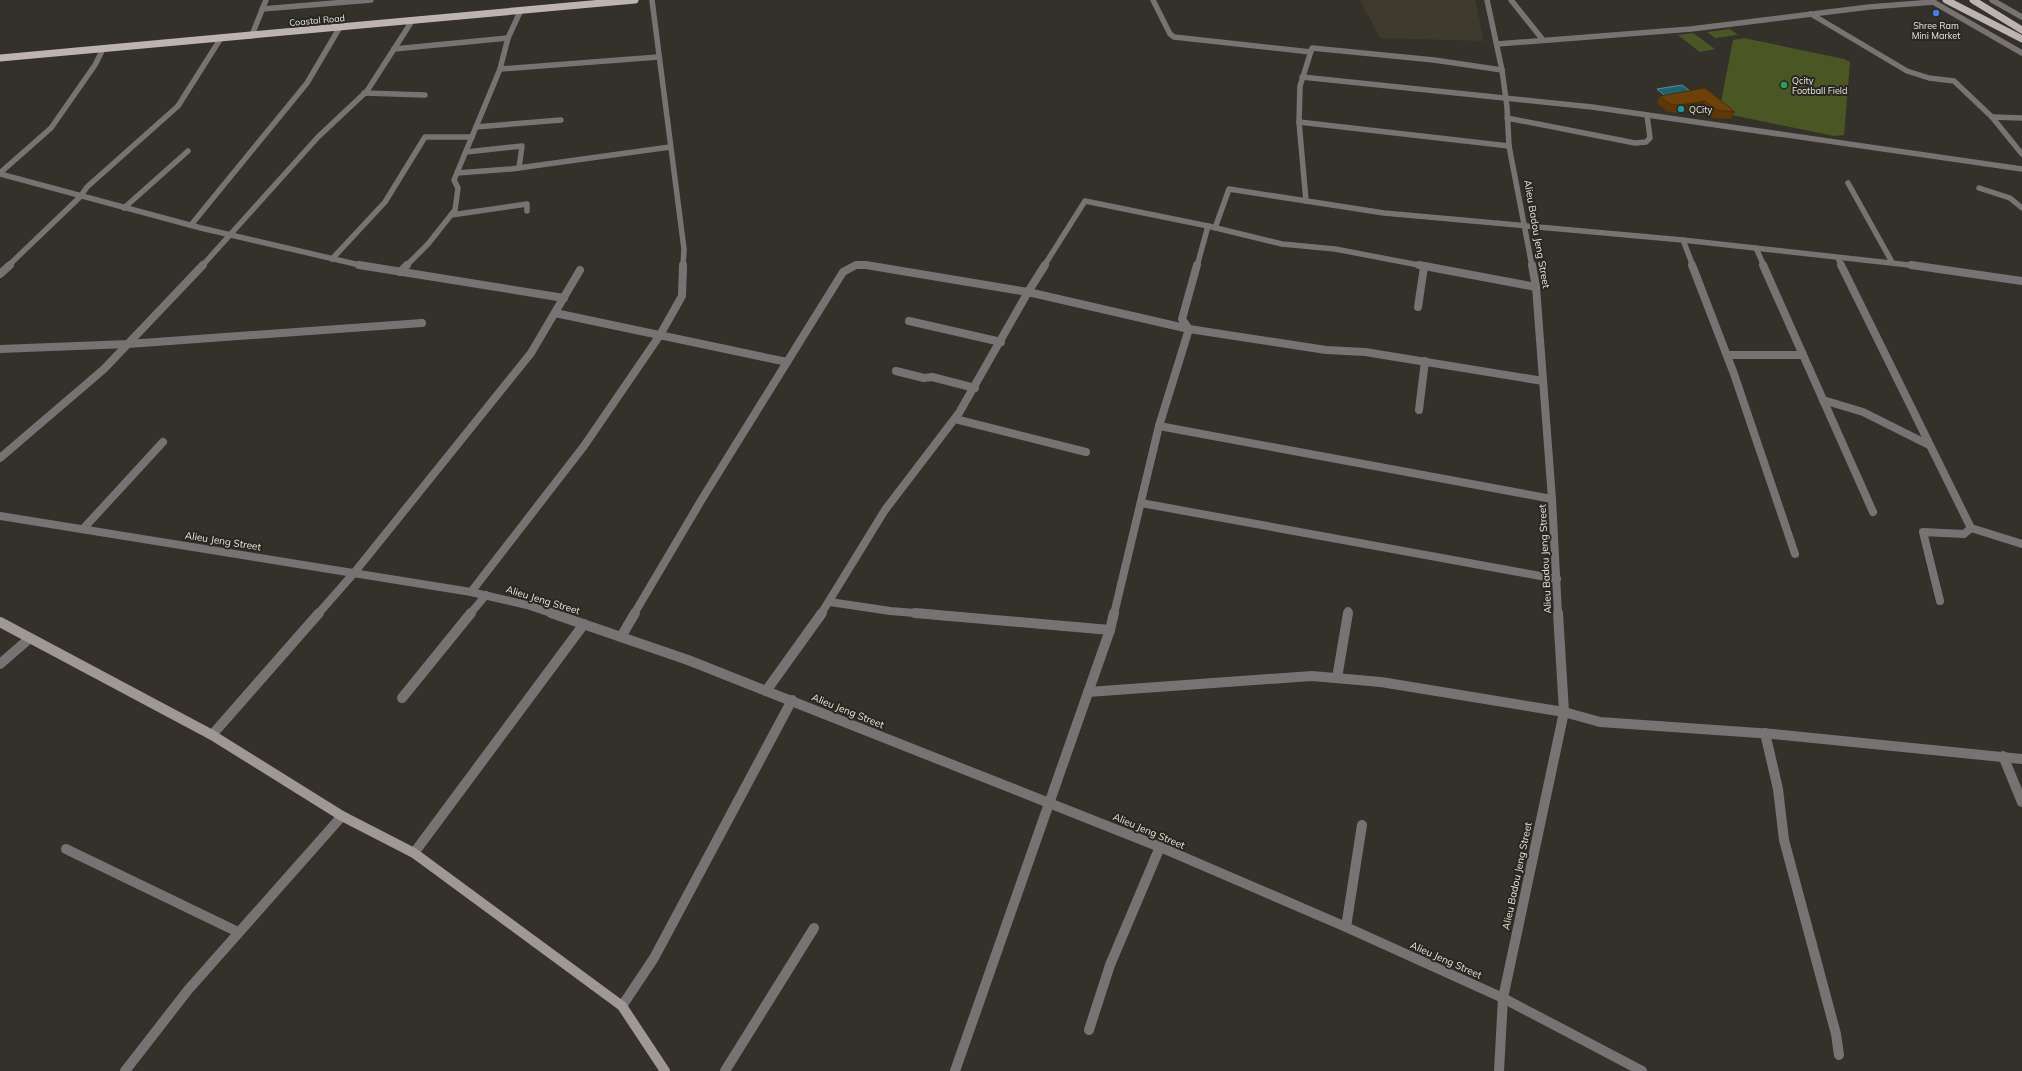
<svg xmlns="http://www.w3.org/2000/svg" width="2022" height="1071" viewBox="0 0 2022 1071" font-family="Mulish,sans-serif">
  <rect width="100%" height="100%" fill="#33312a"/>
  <!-- built -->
  <polygon fill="#3e3a2d" points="1360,0 1475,0 1484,41 1380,38"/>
  <!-- green -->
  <g fill="#4a5725">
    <polygon points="1730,29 1738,35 1715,38 1707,32"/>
    <polygon points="1693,33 1715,49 1700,52 1678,35"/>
    <polygon points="1744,38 1844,59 1850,62 1844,135 1834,136 1732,115 1721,102 1733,40"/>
  </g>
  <!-- water -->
  <polygon fill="#1c6473" stroke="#5a8c95" points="1682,85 1694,94 1669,99 1657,89"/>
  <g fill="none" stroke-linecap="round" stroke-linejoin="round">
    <!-- street-far2 -->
    <g stroke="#777372" stroke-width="5.5">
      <polyline points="652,0 684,249 683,266"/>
      <polyline points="1153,0 1170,34 1174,37 1311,52"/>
      <polyline points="1487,0 1502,70 1507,107 1509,146 1532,266"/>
      <polyline points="1511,0 1543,40"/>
      <polyline points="1930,0 2022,53"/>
      <polyline points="1992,0 2022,17"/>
      <polyline points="262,9 371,0"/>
      <polyline points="1811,14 1907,71 1929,78 1954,81 1992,117"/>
      <polyline points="252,35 266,0"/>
      <polyline points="1497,44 1691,29 1869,7 1934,2"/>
      <polyline points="394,49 508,38"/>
      <polyline points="500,69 658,57"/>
      <polyline points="1302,77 1592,107 2022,169"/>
      <polyline points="364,93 425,95"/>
      <polyline points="1507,118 1635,143 1646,142 1650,138 1647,115"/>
      <polyline points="2022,118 1992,117 2022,154"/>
      <polyline points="1299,122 1509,146"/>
      <polyline points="476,127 561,120"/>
      <polyline points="466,152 522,146 519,168"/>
      <polyline points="0,173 51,128 95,65 103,49"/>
      <polyline points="457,173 511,169 670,147"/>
      <polyline points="0,174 201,228 364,266"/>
      <polyline points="1848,183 1892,262"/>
      <polyline points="1979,188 2010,198 2022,208"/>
      <polyline points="1306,201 1299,122 1300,86 1312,48 1434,60 1502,70"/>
      <polyline points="124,208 188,151"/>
      <polyline points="451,215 527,204 527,211"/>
      <polyline points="191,225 307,83 340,27"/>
      <polyline points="1215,228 1229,189 1384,213 1683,240 1918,266"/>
      <polyline points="1683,240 1693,266"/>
      <polyline points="1756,248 1764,266"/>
      <polyline points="1838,258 1842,266"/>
      <polyline points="332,259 385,202 425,137 472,137"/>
      <polyline points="8,266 80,197 87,187 178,106 221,38"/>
      <polyline points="202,266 318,137 367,91 412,21"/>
      <polyline points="406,266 428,244 455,210 458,188 454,180 500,69 508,38 520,12"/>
      <polyline points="854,266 871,266"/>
      <polyline points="1044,266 1085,201 1208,226"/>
      <polyline points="1197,266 1208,226 1282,244 1335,249 1424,266"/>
    </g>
    <!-- street-far1 -->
    <g stroke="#777372" stroke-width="8">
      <polyline points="359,265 564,298"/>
      <polyline points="1419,265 1536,287"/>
      <polyline points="1532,265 1536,287 1552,499 1558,614"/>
      <polyline points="1692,265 1734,374 1795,554"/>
      <polyline points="1763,265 1873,512"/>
      <polyline points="1841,265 1971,528 2022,544"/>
      <polyline points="1911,265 2022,281"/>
      <polyline points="400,272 407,265"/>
      <polyline points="0,274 10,265"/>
      <polyline points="1418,307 1424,267"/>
      <polyline points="555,313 787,362"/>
      <polyline points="909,321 1001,342"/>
      <polyline points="0,349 128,344 422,323"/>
      <polyline points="1727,355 1803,355"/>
      <polyline points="896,371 924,378 932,377 975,388"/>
      <polyline points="1823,400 1863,412 1929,445"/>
      <polyline points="1419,410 1425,361"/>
      <polyline points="955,419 1086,452"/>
      <polyline points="1159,426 1552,499"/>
      <polyline points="0,458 104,369 203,265"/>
      <polyline points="1141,503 1557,579"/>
      <polyline points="0,516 471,592 527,605 554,614"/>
      <polyline points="83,529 163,442"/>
      <polyline points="471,592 584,446 660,335 682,296 683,265"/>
      <polyline points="1940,601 1923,532 1964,534 1971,528"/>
      <polyline points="830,602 890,611 927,614"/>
      <polyline points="318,614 354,573 531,353 580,270"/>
      <polyline points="470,614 486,595"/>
      <polyline points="634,614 702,499 843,272 856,265 866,265 1028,292 1045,265"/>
      <polyline points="821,614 885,510 959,413 1028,292 1189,329 1326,350 1365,352 1543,381"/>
      <polyline points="1114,614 1159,426 1189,329 1182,319 1197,265"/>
      <polyline points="1347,614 1348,611"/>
    </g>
    <!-- street -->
    <g stroke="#777372" stroke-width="10">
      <polyline points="551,613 688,660 1160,847 1346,927 1503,998 1642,1071"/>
      <polyline points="915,613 1110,630"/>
      <polyline points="621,637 635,613"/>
      <polyline points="0,664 30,638"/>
      <polyline points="1337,678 1348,613"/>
      <polyline points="766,691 822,613"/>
      <polyline points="1088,692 1312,676 1381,682 1564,712 1600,722 1773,734 2022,759"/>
      <polyline points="402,698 471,613"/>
      <polyline points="1765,733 1778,789 1784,840 1836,1034 1839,1055"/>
      <polyline points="212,735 319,613"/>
      <polyline points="2003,756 2022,802"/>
      <polyline points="66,849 238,932"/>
      <polyline points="414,853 584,624"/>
      <polyline points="1346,927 1362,825"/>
      <polyline points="622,1006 654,958 792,700"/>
      <polyline points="1089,1030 1110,965 1160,847"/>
      <polyline points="125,1071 188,990 342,816"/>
      <polyline points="725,1071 814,928"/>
      <polyline points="955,1071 1110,630 1114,613"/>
      <polyline points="1499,1071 1503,998 1564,712 1558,613"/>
    </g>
    <!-- secondary -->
    <polyline stroke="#9f9896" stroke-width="10" points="0,622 212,735 342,816 414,853 622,1006 665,1071"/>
    <!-- primary -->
    <g stroke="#bdb4b2" stroke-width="7">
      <polyline points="1946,0 2022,39"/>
      <polyline points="1973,0 2022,30"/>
      <polyline points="0,58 635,0"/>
    </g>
  </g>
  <!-- wall -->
  <polygon fill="#5f3807" points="1705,88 1735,112 1731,119 1713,118 1701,109 1676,113 1666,111 1657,103 1660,96"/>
  <!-- shaded-wall -->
  <polygon fill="#4d2e06" points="1705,101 1701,109 1676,113 1680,105"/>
  <!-- building -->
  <polygon fill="#6e4108" stroke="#4d2e06" points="1705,88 1735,112 1717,110 1705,101 1680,105 1670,104 1660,96"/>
  <!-- markers -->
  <circle fill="#3f7fe0" stroke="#292720" stroke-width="1.5" cx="1936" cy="13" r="4"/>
  <circle fill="#2e9e5b" stroke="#292720" stroke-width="1.5" cx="1784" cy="85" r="4"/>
  <circle fill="#0f9aa8" stroke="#292720" stroke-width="1.5" cx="1681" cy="109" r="4"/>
  <g text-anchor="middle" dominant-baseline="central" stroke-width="4" stroke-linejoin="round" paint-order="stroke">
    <!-- far-street labels -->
    <g font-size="9" fill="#e9e8e3" stroke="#292720">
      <text transform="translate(317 20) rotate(-5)">Coastal Road</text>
    </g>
    <!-- far-poi labels -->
    <g font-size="9" fill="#e9e8e3" stroke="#292720" text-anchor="start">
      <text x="1936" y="25" text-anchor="middle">Shree Ram<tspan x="1936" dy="10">Mini Market</tspan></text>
      <text x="1792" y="80">Qcity<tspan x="1792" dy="10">Football Field</tspan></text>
      <text x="1689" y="109">QCity</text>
    </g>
    <!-- street labels -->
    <g font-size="10" fill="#e9e8e3" stroke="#292720">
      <text transform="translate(1537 234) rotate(80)">Alieu Badou Jeng Street</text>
      <text transform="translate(223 541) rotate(9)">Alieu Jeng Street</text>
      <text transform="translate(1545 559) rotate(-93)">Alieu Badou Jeng Street</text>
      <text transform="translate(543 600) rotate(17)">Alieu Jeng Street</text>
      <text transform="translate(848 711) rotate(22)">Alieu Jeng Street</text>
      <text transform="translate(1149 831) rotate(23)">Alieu Jeng Street</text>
      <text transform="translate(1517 876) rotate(-78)">Alieu Badou Jeng Street</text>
      <text transform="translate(1446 960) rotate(24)">Alieu Jeng Street</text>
    </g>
  </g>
</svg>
